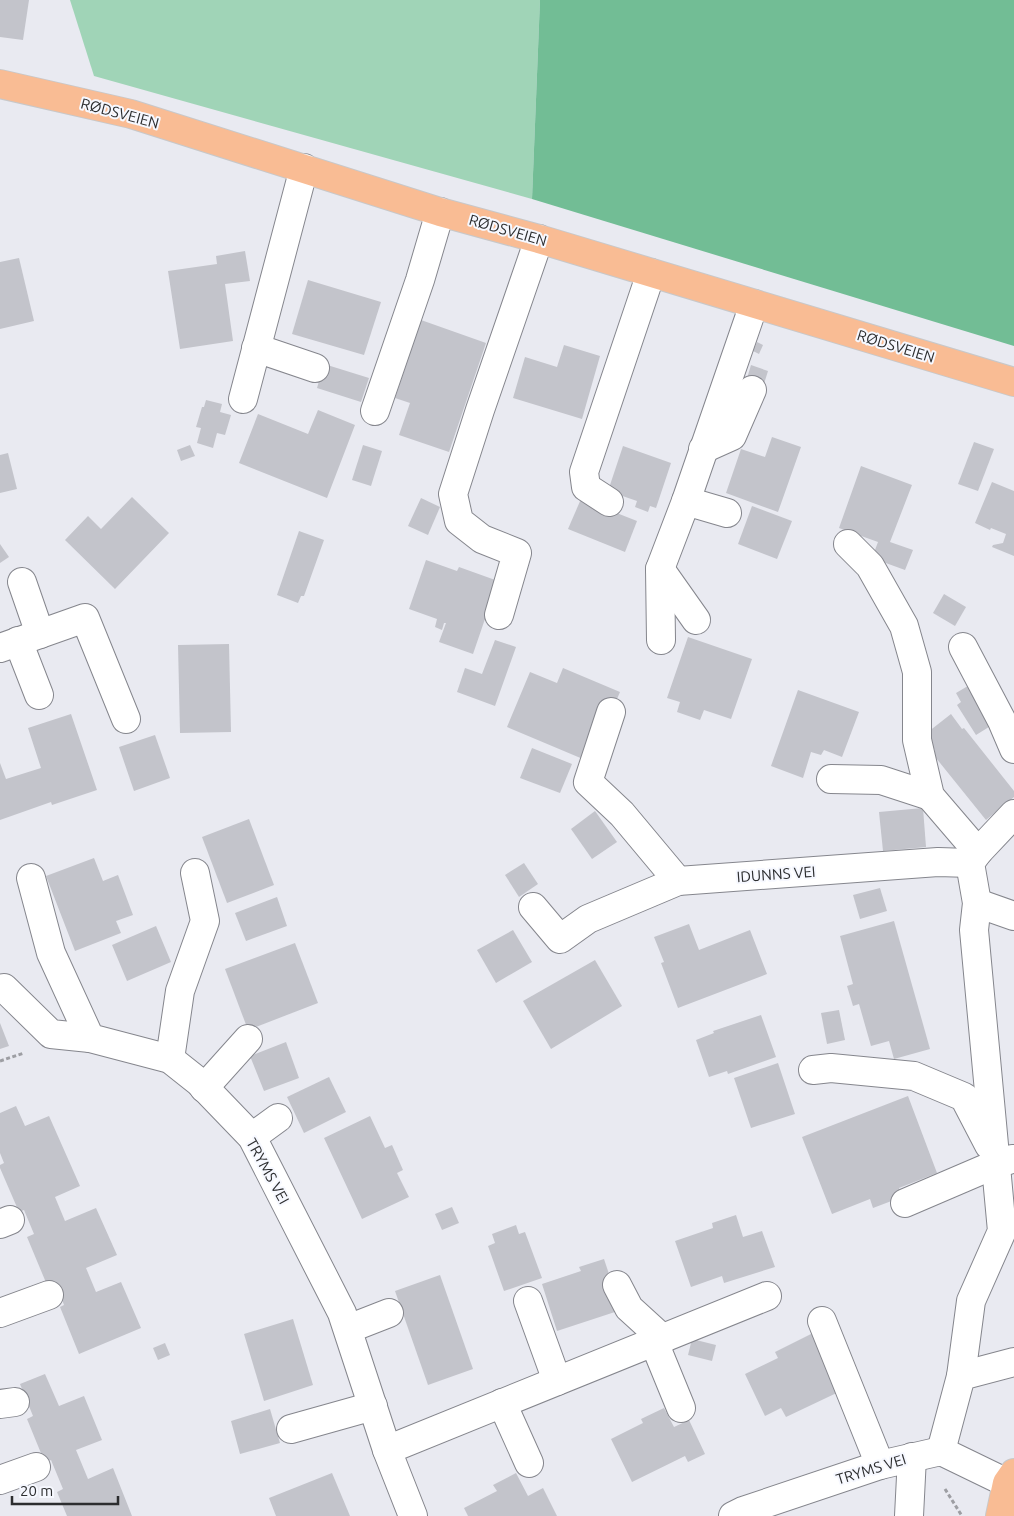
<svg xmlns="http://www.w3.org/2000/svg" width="1014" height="1516" viewBox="0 0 1014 1516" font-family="Ubuntu,sans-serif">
  <rect width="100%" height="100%" fill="#e9eaf1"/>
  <!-- green -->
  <polygon fill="#a0d4b7" points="70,0 540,0 532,199 94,76"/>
  <!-- forest -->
  <polygon fill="#72bd95" points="540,0 1014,0 1014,346 532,199"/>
  <!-- building -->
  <g fill="#c3c4cb">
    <polygon points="0,0 29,0 23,40 0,37"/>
    <polygon points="245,251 250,281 225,284 233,341 180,349 168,271 217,264 216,256"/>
    <polygon points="19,258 34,321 0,329 0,262"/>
    <polygon points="308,280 381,302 364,355 292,334"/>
    <polygon points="421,320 486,343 449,452 399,435 410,403 395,398"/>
    <polygon points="757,342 763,345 759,354 753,351"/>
    <polygon points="564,345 600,356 582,419 513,398 525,357 557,367"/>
    <polygon points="324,364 369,378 361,402 317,388"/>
    <polygon points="751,365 768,371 762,390 745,385"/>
    <polygon points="206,400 222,404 220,412 231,415 225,435 217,433 213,448 197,443 201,428 196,427 202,407 204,407"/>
    <polygon points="318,410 355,425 327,498 239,463 258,414 308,434"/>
    <polygon points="772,437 801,447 778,512 726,493 741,449 765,457"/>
    <polygon points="974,442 994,449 978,491 958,484"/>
    <polygon points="190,445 195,456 181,461 177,450"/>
    <polygon points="363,445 382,451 371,486 352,480"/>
    <polygon points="623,446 671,463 656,508 650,506 648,512 635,507 637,501 608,491"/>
    <polygon points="8,453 17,489 0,493 0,455"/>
    <polygon points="861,466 912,485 890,542 913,550 905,570 872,558 878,542 839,528"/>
    <polygon points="992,482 1014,491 1014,556 992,547 993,545 1003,543 1006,534 991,528 990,530 975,523"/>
    <polygon points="132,497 169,533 115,589 65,540 88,516 101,529"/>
    <polygon points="421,498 440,507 428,535 408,526"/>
    <polygon points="581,499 637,521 625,552 568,529"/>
    <polygon points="752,506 792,521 777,559 738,544"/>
    <polygon points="299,531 324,540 304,596 301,596 298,603 277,595"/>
    <polygon points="0,544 9,557 0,563"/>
    <polygon points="426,560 457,571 459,567 498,581 473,654 439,642 446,623 444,623 442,630 435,627 437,619 409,609"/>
    <polygon points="944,594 966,607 955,626 933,613"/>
    <polygon points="688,637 752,659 731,719 704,710 700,720 677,712 680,702 667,698"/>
    <polygon points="495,640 516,647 495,706 457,692 465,668 482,674"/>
    <polygon points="229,644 231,732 180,733 178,645"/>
    <polygon points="563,668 620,692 590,762 507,727 530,672 557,683"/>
    <polygon points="973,683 997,722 976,735 957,705 961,702 956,693"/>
    <polygon points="798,690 859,712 842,757 824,750 821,755 811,752 803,778 771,766"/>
    <polygon points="71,714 97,790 52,805 51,802 0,820 0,763 6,779 41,768 28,728"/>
    <polygon points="951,714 962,729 964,728 1014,791 1014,797 986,820 932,753 935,751 928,732"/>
    <polygon points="155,735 170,778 134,791 119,747"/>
    <polygon points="532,748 572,764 560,793 520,778"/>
    <polygon points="923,808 926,847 883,851 879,812"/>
    <polygon points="595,811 617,842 592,859 571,829"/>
    <polygon points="249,819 274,885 227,903 202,837"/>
    <polygon points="94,858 103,881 118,875 133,915 116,921 121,933 75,951 46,876"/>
    <polygon points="524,863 538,884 519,897 505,875"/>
    <polygon points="880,888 887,911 860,919 853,895"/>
    <polygon points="277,897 287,926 246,941 235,913"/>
    <polygon points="894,921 930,1049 894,1059 889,1041 871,1046 859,1004 853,1006 847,986 853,984 840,936"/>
    <polygon points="689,924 699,950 750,930 767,974 678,1008 661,963 664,962 654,937"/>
    <polygon points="156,926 171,962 127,981 112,945"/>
    <polygon points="513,930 532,962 496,983 477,950"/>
    <polygon points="295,943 318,1003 248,1030 225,969"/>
    <polygon points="595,960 622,1006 551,1049 523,1001"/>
    <polygon points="839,1010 845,1040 827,1044 821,1013"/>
    <polygon points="761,1015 776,1057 728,1074 727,1071 709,1077 696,1040 714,1033 713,1031"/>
    <polygon points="0,1023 9,1046 0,1049"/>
    <polygon points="286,1042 299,1078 264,1091 250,1056"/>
    <polygon points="778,1063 795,1114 751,1128 734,1078"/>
    <polygon points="329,1077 346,1112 304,1133 287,1097"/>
    <polygon points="908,1096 937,1173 899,1188 902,1197 873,1208 870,1199 832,1214 802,1137"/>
    <polygon points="16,1106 25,1126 49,1116 80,1186 55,1197 65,1221 96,1208 117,1255 86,1268 96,1292 121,1282 141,1328 79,1354 60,1307 64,1305 55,1281 47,1285 27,1237 34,1234 24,1210 19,1212 0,1168 0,1165 4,1163 0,1153 0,1113"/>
    <polygon points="370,1116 385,1148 392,1145 403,1170 397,1173 409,1197 362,1219 324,1138"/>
    <polygon points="452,1207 459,1223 442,1230 435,1214"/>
    <polygon points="736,1215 743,1237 762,1231 775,1267 724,1283 722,1276 691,1287 675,1241 713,1228 712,1223"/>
    <polygon points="516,1225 519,1234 525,1232 542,1278 504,1291 488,1246 495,1243 492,1234"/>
    <polygon points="604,1259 621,1310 557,1331 542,1284 581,1271 579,1267"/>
    <polygon points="440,1275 473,1369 428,1385 395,1291"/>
    <polygon points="293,1319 313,1385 264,1401 244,1334"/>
    <polygon points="817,1331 845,1389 786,1417 781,1408 765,1416 745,1374 778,1358 775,1352"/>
    <polygon points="692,1339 716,1345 712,1361 688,1355"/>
    <polygon points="165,1343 170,1355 158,1360 153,1348"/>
    <polygon points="45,1374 59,1406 84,1396 102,1440 76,1450 88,1479 113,1468 132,1516 67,1516 57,1492 63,1489 51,1460 45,1463 27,1419 33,1416 20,1384"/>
    <polygon points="664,1408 674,1427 689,1420 705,1454 688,1462 685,1456 632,1482 611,1439 643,1423 641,1419"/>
    <polygon points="270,1409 280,1443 240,1454 231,1421"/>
    <polygon points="332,1473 350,1516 276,1516 269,1498"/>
    <polygon points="516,1473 528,1496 543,1488 557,1516 468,1516 464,1508 497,1491 493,1485"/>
  </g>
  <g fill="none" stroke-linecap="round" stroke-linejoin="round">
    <!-- minor casing -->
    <g stroke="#85868d" stroke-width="30">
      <g id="minor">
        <polyline points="256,348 315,368"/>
        <polyline points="243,399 304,168"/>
        <polyline points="375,411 420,280 440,212"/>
        <polyline points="703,449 732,436 752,390"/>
        <polyline points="686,501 727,513"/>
        <polyline points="609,502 586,487 584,472 651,273"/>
        <polyline points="848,544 870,566 904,626 917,672 917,740 930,796 978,852"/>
        <polyline points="660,569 696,620"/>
        <polyline points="22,582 40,634"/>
        <polyline points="499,615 517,553 482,539 459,521 453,494 480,410 539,239"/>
        <polyline points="661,640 660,569 686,501 754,304"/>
        <polyline points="18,641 39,695"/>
        <polyline points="963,647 1002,721 1014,749"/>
        <polyline points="0,648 85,618 126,719"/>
        <polyline points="611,712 588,782 622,814 678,881"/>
        <polyline points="831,779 881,780 930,796"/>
        <polyline points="31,878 51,953 90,1038 170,1059 199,1082 252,1137 342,1313 387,1450 413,1516"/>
        <polyline points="977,903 1014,916"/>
        <polyline points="533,907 560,939 588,919 678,881 938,862 970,863"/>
        <polyline points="4,988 51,1034 90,1038"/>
        <polyline points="170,1059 180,991 205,921 195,873"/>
        <polyline points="813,1070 831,1068 914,1076 964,1097 989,1145"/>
        <polyline points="204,1088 248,1039"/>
        <polyline points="252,1137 278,1118"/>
        <polyline points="905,1203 996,1164 1012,1159"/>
        <polyline points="0,1224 10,1220"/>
        <polyline points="617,1285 629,1308 663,1339"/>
        <polyline points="528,1301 557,1381"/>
        <polyline points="0,1313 49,1295"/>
        <polyline points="822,1321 880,1465"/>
        <polyline points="348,1329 389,1313"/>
        <polyline points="654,1342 681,1408"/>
        <polyline points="961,1376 971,1301 1002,1231 974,930 977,903 970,863 978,852 1014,814"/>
        <polyline points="502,1403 529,1463"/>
        <polyline points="0,1404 15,1402"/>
        <polyline points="291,1429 373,1406"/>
        <polyline points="387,1450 767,1296"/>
        <polyline points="941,1451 961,1376 1014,1362"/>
        <polyline points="0,1480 36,1467"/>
        <polyline points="733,1516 743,1511 880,1465 941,1451 1007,1483"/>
        <polyline points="909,1516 912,1457"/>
      </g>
    </g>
    <!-- major casing -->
    <g stroke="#c8c8c9" stroke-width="30">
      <g id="major">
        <polyline points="0,84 131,114 440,212 539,239 1014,382"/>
        <polyline points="1000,1516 1007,1483 1014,1473"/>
      </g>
    </g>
    <!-- path -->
    <g stroke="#9d9ea3" stroke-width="3" stroke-dasharray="4 2.5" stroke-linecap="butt">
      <polyline points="0,1061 24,1053"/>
      <polyline points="945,1489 962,1516"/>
    </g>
    <!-- minor -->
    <use href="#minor" stroke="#fff" stroke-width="28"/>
    <!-- major -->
    <use href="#major" stroke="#f9bc94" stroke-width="28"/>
  </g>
  <g text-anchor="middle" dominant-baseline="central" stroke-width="4" stroke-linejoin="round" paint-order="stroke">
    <!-- street labels -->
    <g font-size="15" fill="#2c2d2f" stroke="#f6f8ff">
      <text transform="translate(120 113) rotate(15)">RØDSVEIEN</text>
      <text transform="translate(508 230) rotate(16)">RØDSVEIEN</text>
      <text transform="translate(896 346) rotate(17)">RØDSVEIEN</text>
      <text transform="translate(776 874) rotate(-4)">IDUNNS VEI</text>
      <text transform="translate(268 1171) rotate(61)">TRYMS VEI</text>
      <text transform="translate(871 1469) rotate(-17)">TRYMS VEI</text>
    </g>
  </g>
  <!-- scale -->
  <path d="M12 1496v8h106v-8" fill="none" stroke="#2c2d2f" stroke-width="2.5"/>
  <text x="20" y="1496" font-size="15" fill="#2c2d2f" stroke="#f6f8ff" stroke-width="4" paint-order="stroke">20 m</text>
</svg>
